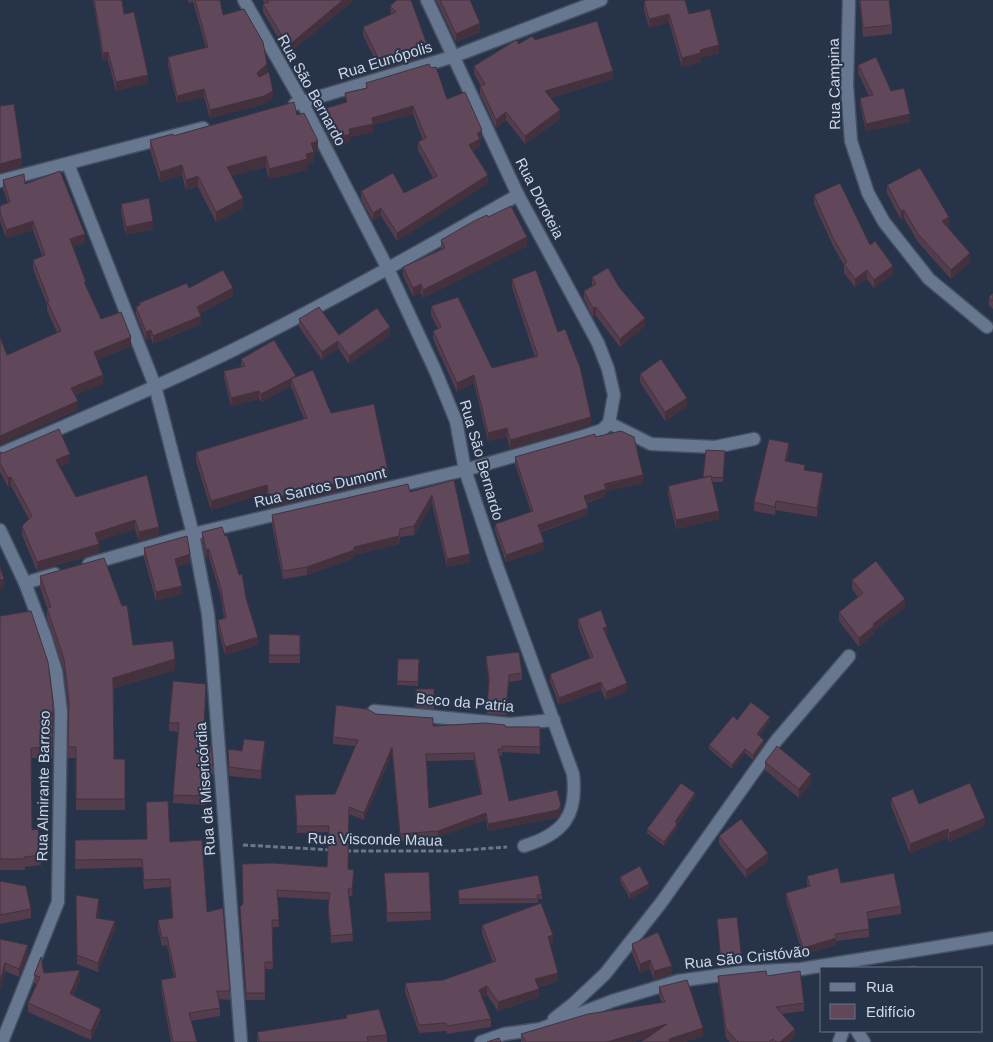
<svg xmlns="http://www.w3.org/2000/svg" width="993" height="1042" viewBox="0 0 993 1042" font-family="Arial,sans-serif">
  <rect width="100%" height="100%" fill="#273349"/>
  <g fill="none" stroke-linecap="round" stroke-linejoin="round">
    <!-- street casing -->
    <g stroke="#455062" stroke-width="15">
      <g id="street">
        <path d="M244,0L302,102L388,269L435,370L456,421L465,470L497,566L573,774C578,816 563,834 524,846"/>
        <polyline points="849,0 847,85 851,141 868,193 884,222 929,279 987,327"/>
        <polyline points="295,104 455,56 601,0"/>
        <polyline points="68,164 155,386 193,534 208,614 212,657 241,1042"/>
        <polyline points="0,181 203,128"/>
        <polyline points="609,423 651,444 715,447 754,439"/>
        <path d="M0,454C76,421 154,389 229,352C327,304 423,249 518,195"/>
        <polyline points="0,530 25,583 45,636 56,671 61,712 58,902 2,1042"/>
        <polyline points="89,564 193,534 465,470 584,436 602,430 609,423 614,395 608,369 598,343 518,195 427,0"/>
        <polyline points="25,583 55,574"/>
        <polyline points="374,711 510,724 554,720"/>
        <polyline points="554,1019 573,1004 605,974 661,903 776,741 849,656"/>
        <polyline points="857,1031 864,1042"/>
        <polyline points="481,1042 504,1034 540,1029 612,1001 678,981 743,972 801,969 993,938"/>
        <polyline points="839,1042 843,1031"/>
      </g>
    </g>
    <!-- path -->
    <g stroke="#6b7689" stroke-width="3" stroke-dasharray="5 2.5" stroke-linecap="butt">
      <polyline points="243,845 332,850"/>
      <polyline points="346,851 452,851 507,847"/>
    </g>
    <!-- street -->
    <use href="#street" stroke="#687790" stroke-width="12"/>
  </g>
  <!-- wall -->
  <g fill="#533d4d" fill-rule="evenodd">
    <polygon points="93,0 122,0 124,14 148,83 116,91 108,60 103,61"/>
    <polygon points="188,0 220,0 223,15 267,72 265,74 273,98 264,104 210,118 204,97 177,103 168,65 168,57 206,48 193,2 189,3"/>
    <polygon points="263,0 354,0 288,54 263,12 263,4 264,3"/>
    <polygon points="436,0 470,0 480,32 456,42"/>
    <polygon points="859,0 889,0 892,25 892,34 863,37"/>
    <polygon points="644,1 689,14 719,53 701,58 701,62 682,67 669,22 649,28 644,10"/>
    <polygon points="390,6 428,47 428,55 421,47 419,49 420,58 380,70 363,35 363,27 391,14"/>
    <polygon points="535,40 613,79 550,98 560,119 525,144 506,120 496,128 480,94 480,86 481,86 474,74 474,66 519,44"/>
    <polygon points="858,65 910,122 866,131 860,105 860,98 869,96 858,73"/>
    <polygon points="366,83 447,99 482,138 480,140 480,147 472,151 488,183 397,241 381,216 373,221 361,199 361,191 404,193 433,178 418,150 418,142 423,140 413,114 373,125 373,132 350,137 350,142 334,147 320,118 320,110 346,102 345,93 366,88"/>
    <polygon points="297,115 318,151 314,153 314,162 307,164 307,170 269,179 266,167 231,176 243,208 216,222 198,187 186,190 182,175 160,182 150,150 150,140"/>
    <polygon points="3,180 25,184 85,243 73,247 86,287 101,319 131,346 97,360 103,384 75,395 78,410 7,355 57,333 47,310 47,304 33,269 33,260 42,256 33,230 6,238 0,220 0,206 8,203 3,189"/>
    <polygon points="887,185 949,226 947,227 970,262 951,279 918,242 904,218 901,220 887,193"/>
    <polygon points="814,195 870,245 893,274 874,288 867,279 855,287 844,273 844,265 833,246 814,204"/>
    <polygon points="121,204 153,229 126,235 121,212"/>
    <polygon points="488,217 527,246 423,298 421,293 413,296 403,276 403,267 441,249 441,240"/>
    <polygon points="592,277 619,287 645,326 620,347 596,316 593,317 584,299 584,291 592,286"/>
    <polygon points="512,279 591,425 510,449 507,437 488,441 474,383 457,392 433,339 433,331 438,329 431,315 431,306 492,368 535,357 512,287"/>
    <polygon points="189,288 233,296 200,313 201,324 153,344 151,338 146,340 136,314 136,307 139,305 139,303"/>
    <polygon points="993,293 993,309 989,306 989,297"/>
    <polygon points="299,319 339,335 390,335 349,364 338,348 322,360 299,327"/>
    <polygon points="241,359 296,377 331,413 388,480 269,508 267,493 211,510 196,461 196,452 304,419 291,386 261,402 259,399 231,406 224,378 224,371 241,367"/>
    <polygon points="640,374 687,406 665,421 640,382"/>
    <polygon points="595,437 643,483 606,491 606,496 587,503 588,515 541,532 544,550 506,562 495,531 495,524 531,512 515,464 515,457"/>
    <polygon points="706,450 725,455 723,482 712,482 719,519 676,529 668,495 668,486 703,478"/>
    <polygon points="0,452 70,462 60,467 76,497 147,475 159,535 139,541 135,529 98,541 99,553 37,571 22,535 22,526 29,519 11,486 8,487 0,472"/>
    <polygon points="789,452 787,461 805,470 823,482 817,517 776,510 775,515 754,511 754,502"/>
    <polygon points="454,480 470,562 447,567 432,503 414,535 400,537 399,544 354,555 354,558 307,575 283,579 272,524 272,515 410,492"/>
    <polygon points="202,532 225,536 246,598 258,645 225,655 218,628 218,620 224,618 221,597 209,557 206,558 202,540"/>
    <polygon points="144,548 190,563 177,567 182,594 156,601 144,557"/>
    <polygon points="40,576 133,645 175,670 114,688 114,759 125,759 125,810 76,810 76,758 68,758 69,711 64,670 47,618 47,608 40,587"/>
    <polygon points="852,580 905,607 874,631 874,634 859,647 839,621 839,612 858,597 852,589"/>
    <polygon points="0,616 53,702 52,758 31,758 32,830 41,855 41,865 25,867 25,870 0,870"/>
    <polygon points="578,619 607,634 606,635 627,691 606,700 601,690 559,705 550,681 550,674 590,658 578,627"/>
    <polygon points="269,634 300,635 300,663 269,663"/>
    <polygon points="486,656 522,673 522,680 509,682 506,715 487,714 489,683 486,663"/>
    <polygon points="398,659 419,659 418,686 397,685"/>
    <polygon points="434,689 434,709 415,707 415,702"/>
    <polygon points="206,692 203,746 213,765 213,774 209,773 205,805 173,803 179,732 169,731 169,723"/>
    <path d="M376,714L433,726L540,727V754L502,752V756H500L509,801L561,812L558,817L488,831L486,820L438,837L400,841L392,753L364,820L349,814L348,869L354,877L352,896H349L353,941L331,943L328,914L329,900L278,897L279,927H273V969H265V1000H246L240,907L243,904L327,867L329,832L297,833L295,795L335,794L355,746L333,744V737ZM474,760L481,795L429,808L427,761Z"/>
    <polygon points="737,720 770,721 759,736 764,744 753,760 745,753 732,769 709,749 709,745"/>
    <polygon points="228,749 242,751 265,750 261,779 229,776"/>
    <polygon points="765,762 811,783 799,798 765,770"/>
    <polygon points="695,797 677,824 677,828 664,846 647,833 647,829"/>
    <polygon points="891,798 919,804 985,826 949,842 948,838 910,853 891,806"/>
    <polygon points="719,836 768,861 746,878 719,844"/>
    <polygon points="75,840 170,842 207,912 230,991 230,1000 219,999 220,1008 220,1016 191,1021 197,1042 171,1042 161,988 161,980 174,977 167,945 162,946 158,929 158,920 172,918 170,887 144,889 142,867 75,869"/>
    <polygon points="429,872 431,920 387,922 384,873"/>
    <polygon points="807,876 841,883 901,906 901,914 868,919 869,929 869,937 836,941 836,945 803,955 786,900 786,893 808,887 807,884"/>
    <polygon points="620,877 649,888 630,899 620,881"/>
    <polygon points="0,881 31,909 31,918 0,924"/>
    <polygon points="458,890 542,894 542,899 538,899 538,903 459,904"/>
    <polygon points="76,895 99,908 98,918 115,929 98,972 77,964"/>
    <polygon points="717,919 742,960 742,964 721,967"/>
    <polygon points="482,925 553,943 550,944 558,981 538,987 539,997 498,1011 487,995 482,997 491,1019 491,1027 447,1034 446,1031 419,1033 405,992 405,983 443,980 493,962 482,933"/>
    <polygon points="0,939 28,954 19,977 5,971 0,991"/>
    <polygon points="632,944 672,974 654,980 650,969 640,973 632,953"/>
    <polygon points="44,973 80,979 73,996 101,1017 91,1040 28,1012 28,1003 37,984 34,983 34,975"/>
    <polygon points="718,976 767,976 804,1003 804,1011 782,1014 795,1037 789,1042 730,1042 726,1038 718,984"/>
    <polygon points="659,987 703,1036 685,1042 641,1042 647,1038 634,1042 521,1042 521,1034 662,1003 659,995"/>
    <polygon points="346,1015 387,1035 387,1042 257,1042 257,1032 346,1018"/>
  </g>
  <!-- shaded-wall -->
  <g fill="#43323e">
    <polygon points="343,0 354,0 288,54 288,46"/>
    <polygon points="669,14 669,22 649,28 649,19"/>
    <polygon points="480,23 480,32 456,42 456,34"/>
    <polygon points="421,40 421,47 417,51 420,51 420,58 380,70 380,62 416,45"/>
    <polygon points="719,45 719,53 701,58 701,62 682,67 682,58 700,50"/>
    <polygon points="108,52 108,60 103,61 103,53"/>
    <polygon points="267,64 267,72 257,81 257,73"/>
    <polygon points="613,71 613,79 545,99 545,91"/>
    <polygon points="148,75 148,83 116,91 116,82"/>
    <polygon points="204,89 204,97 177,103 177,96"/>
    <polygon points="273,91 273,98 264,104 210,118 210,110"/>
    <polygon points="413,106 413,114 373,125 373,132 350,137 350,142 334,147 334,139 349,129 372,118"/>
    <polygon points="560,110 560,119 525,144 525,136"/>
    <polygon points="506,112 506,120 496,128 496,120"/>
    <polygon points="910,114 910,122 866,131 866,124"/>
    <polygon points="482,130 482,138 480,140 480,147 469,153 469,145 477,134"/>
    <polygon points="318,141 318,151 314,153 314,162 307,164 307,170 269,179 269,169 306,154 311,143"/>
    <polygon points="266,156 266,167 227,177 227,167"/>
    <polygon points="22,158 22,167 0,173 0,164"/>
    <polygon points="182,165 182,175 160,182 160,172"/>
    <polygon points="488,175 488,183 397,241 397,233"/>
    <polygon points="198,176 198,187 186,190 186,180"/>
    <polygon points="243,198 243,208 216,222 216,212"/>
    <polygon points="381,208 381,216 373,221 373,213"/>
    <polygon points="904,210 904,218 901,220 901,211"/>
    <polygon points="949,217 949,226 942,230 942,221"/>
    <polygon points="33,221 33,230 6,238 6,230"/>
    <polygon points="153,221 153,229 126,235 126,227"/>
    <polygon points="85,234 85,243 70,248 70,239"/>
    <polygon points="527,237 527,246 423,298 423,290"/>
    <polygon points="970,253 970,262 951,279 951,270"/>
    <polygon points="893,266 893,274 874,288 874,280"/>
    <polygon points="867,270 867,279 855,287 855,279"/>
    <polygon points="421,284 421,293 413,296 413,288"/>
    <polygon points="233,288 233,296 197,314 197,307"/>
    <polygon points="596,307 596,316 593,317 593,308"/>
    <polygon points="201,316 201,324 153,344 153,336"/>
    <polygon points="645,318 645,326 620,347 620,339"/>
    <polygon points="390,327 390,335 349,364 349,356"/>
    <polygon points="151,330 151,338 146,340 146,332"/>
    <polygon points="131,337 131,346 94,361 94,352"/>
    <polygon points="338,341 338,348 322,360 322,352"/>
    <polygon points="103,375 103,384 71,397 71,388"/>
    <polygon points="474,375 474,383 457,392 457,383"/>
    <polygon points="296,376 296,383 291,379 291,386 261,402 261,394"/>
    <polygon points="259,391 259,399 231,406 231,398"/>
    <polygon points="687,398 687,406 665,421 665,412"/>
    <polygon points="78,401 78,410 0,445 0,436"/>
    <polygon points="591,417 591,425 510,449 510,440"/>
    <polygon points="507,428 507,437 488,441 488,433"/>
    <polygon points="789,443 789,452 785,469 785,461"/>
    <polygon points="70,454 70,462 56,469 56,460"/>
    <polygon points="388,471 388,480 269,508 269,499"/>
    <polygon points="823,473 823,482 817,517 817,508"/>
    <polygon points="643,475 643,483 606,491 606,496 584,503 584,496 604,484"/>
    <polygon points="11,477 11,486 8,487 8,478"/>
    <polygon points="267,485 267,493 211,510 211,501"/>
    <polygon points="432,495 432,503 414,535 414,526"/>
    <polygon points="776,501 776,510 775,515 775,507"/>
    <polygon points="588,508 588,515 538,532 538,525"/>
    <polygon points="719,511 719,519 676,529 676,520"/>
    <polygon points="135,520 135,529 95,542 95,533"/>
    <polygon points="159,527 159,535 139,541 139,532"/>
    <polygon points="399,536 399,544 354,555 354,558 307,575 307,567 354,547"/>
    <polygon points="544,542 544,550 506,562 506,555"/>
    <polygon points="99,544 99,553 37,571 37,562"/>
    <polygon points="209,549 209,557 206,558 206,550"/>
    <polygon points="190,554 190,563 175,567 175,559"/>
    <polygon points="470,554 470,562 447,567 447,559"/>
    <polygon points="4,579 4,587 0,589 0,580"/>
    <polygon points="182,586 182,594 156,601 156,592"/>
    <polygon points="905,599 905,607 874,631 874,634 859,647 859,638 873,624"/>
    <polygon points="607,627 607,634 603,636 603,628"/>
    <polygon points="258,637 258,645 225,655 225,647"/>
    <polygon points="175,659 175,670 113,688 113,678"/>
    <polygon points="509,675 509,682 506,715 506,709"/>
    <polygon points="601,682 601,690 559,705 559,698"/>
    <polygon points="627,683 627,691 606,700 606,692"/>
    <polygon points="770,717 770,721 757,738 757,734"/>
    <polygon points="764,740 764,744 753,760 753,755"/>
    <polygon points="265,741 265,750 261,779 261,771"/>
    <polygon points="392,747 392,753 364,820 364,813"/>
    <polygon points="745,749 745,753 732,769 732,765"/>
    <polygon points="209,765 209,773 205,805 205,796"/>
    <polygon points="811,774 811,783 799,798 799,789"/>
    <polygon points="695,793 695,797 675,826 675,822"/>
    <polygon points="561,805 561,812 558,817 488,831 488,824"/>
    <polygon points="486,813 486,820 438,837 438,831"/>
    <polygon points="985,818 985,826 949,842 949,833"/>
    <polygon points="677,824 677,828 664,846 664,842"/>
    <polygon points="948,829 948,838 910,853 910,844"/>
    <polygon points="768,853 768,861 746,878 746,870"/>
    <polygon points="354,870 354,877 352,896 352,889"/>
    <polygon points="649,884 649,888 630,899 630,894"/>
    <polygon points="99,899 99,908 96,926 96,918"/>
    <polygon points="115,921 115,929 98,972 98,963"/>
    <polygon points="553,935 553,943 548,945 548,937"/>
    <polygon points="836,938 836,945 803,955 803,948"/>
    <polygon points="28,945 28,954 19,977 19,969"/>
    <polygon points="650,960 650,969 640,973 640,964"/>
    <polygon points="5,963 5,971 0,991 0,982"/>
    <polygon points="672,966 672,974 654,980 654,971"/>
    <polygon points="80,970 80,979 70,1003 70,994"/>
    <polygon points="558,973 558,981 535,987 535,979"/>
    <polygon points="487,986 487,995 479,999 479,990"/>
    <polygon points="539,989 539,997 498,1011 498,1002"/>
    <polygon points="101,1009 101,1017 91,1040 91,1031"/>
    <polygon points="667,1024 667,1032 634,1042 607,1042"/>
    <polygon points="703,1028 703,1036 685,1042 669,1042 669,1039"/>
    <polygon points="795,1029 795,1037 789,1042 780,1042"/>
  </g>
  <!-- building -->
  <g fill="#604759" stroke="#43323e" fill-rule="evenodd">
    <polygon points="94,0 122,0 124,14 134,12 148,75 116,82 108,52 103,53"/>
    <polygon points="195,0 220,0 223,15 244,9 263,42 267,64 257,73 259,77 269,72 273,91 264,96 210,110 204,89 177,96 168,57 208,47"/>
    <polygon points="267,0 343,0 288,46 263,4 269,2"/>
    <polygon points="397,0 411,0 428,47 421,40 416,45 420,51 380,62 363,27 396,12 390,6"/>
    <polygon points="440,0 470,0 480,23 456,34"/>
    <polygon points="648,0 685,0 689,14 710,9 719,45 700,50 701,53 682,58 669,14 649,19 644,1"/>
    <polygon points="860,0 889,0 892,25 863,28"/>
    <polygon points="597,21 613,71 545,91 560,110 525,136 506,112 496,120 480,86 485,84 474,66 516,40 519,44 532,36 535,40"/>
    <polygon points="876,57 891,91 904,88 910,114 866,124 860,98 873,95 858,65"/>
    <polygon points="429,64 431,68 436,67 447,99 465,92 482,130 477,134 480,139 469,145 488,175 397,233 381,208 373,213 361,191 393,173 404,193 437,176 418,142 426,138 413,106 372,118 373,124 349,129 350,134 334,139 320,110 347,102 345,93 367,88 366,83"/>
    <polygon points="294,102 297,115 304,113 318,141 311,143 314,152 306,154 307,159 269,169 266,156 227,167 243,198 216,212 198,176 186,180 182,165 160,172 150,140 173,134 173,136"/>
    <polygon points="14,104 22,158 0,164 0,106"/>
    <polygon points="920,168 949,217 942,221 970,253 951,270 918,234 904,210 901,211 887,185"/>
    <polygon points="60,171 85,234 70,239 86,282 84,282 101,319 121,312 131,337 94,352 103,375 71,388 78,401 0,436 0,337 7,355 61,331 47,301 49,301 33,260 45,255 33,221 6,230 0,211 0,206 10,202 3,180 24,174 25,184"/>
    <polygon points="840,183 870,245 875,241 893,266 874,280 867,270 855,279 844,264 847,262 833,238 814,195"/>
    <polygon points="149,198 153,221 126,227 121,204"/>
    <polygon points="511,206 527,237 423,290 421,284 413,288 403,267 445,248 441,240 474,221 487,215 488,217"/>
    <polygon points="608,268 619,287 645,318 620,339 596,307 593,308 584,291 596,284 592,277"/>
    <polygon points="223,270 233,288 197,307 201,316 153,336 151,330 146,332 136,307 140,305 139,303 187,283 189,288"/>
    <polygon points="536,270 558,332 565,329 580,367 591,417 510,440 507,428 488,433 474,375 457,383 433,331 441,327 431,306 458,297 492,368 538,356 512,279"/>
    <polygon points="993,293 993,301 989,297"/>
    <polygon points="319,307 339,335 377,308 390,327 349,356 338,341 322,352 299,319"/>
    <polygon points="274,340 296,376 261,394 259,391 231,398 224,371 245,366 241,359"/>
    <polygon points="661,359 687,398 665,412 640,374"/>
    <polygon points="313,370 331,413 374,404 388,471 269,499 267,485 211,501 196,452 307,418 291,379"/>
    <polygon points="59,429 70,454 56,460 76,497 147,475 159,527 139,532 135,520 95,533 99,544 37,562 22,526 32,516 11,477 8,478 0,463 0,452 3,453"/>
    <polygon points="621,431 634,437 643,475 604,484 606,489 584,496 588,508 538,525 544,542 506,555 495,524 533,511 515,457 595,434 595,437"/>
    <polygon points="769,439 789,443 785,461 805,465 804,470 823,473 817,508 776,501 775,507 754,502"/>
    <polygon points="706,450 725,451 723,478 711,477 711,476 703,477"/>
    <polygon points="711,476 719,511 676,520 668,486"/>
    <polygon points="454,480 470,554 447,559 432,495 414,526 400,529 399,536 354,547 354,550 307,567 283,571 272,515 408,484 410,492"/>
    <polygon points="222,527 225,536 227,535 239,575 242,574 246,598 258,637 225,647 218,620 226,618 221,589 209,549 206,550 202,532"/>
    <polygon points="187,536 190,554 175,559 182,586 156,592 144,548"/>
    <polygon points="104,558 122,606 127,605 133,645 173,641 175,659 113,678 114,759 125,759 125,799 76,799 76,747 68,747 69,701 64,659 47,608 51,607 40,576"/>
    <polygon points="876,561 905,599 873,624 874,626 859,638 839,612 863,593 852,580"/>
    <polygon points="0,567 4,579 0,580"/>
    <polygon points="601,610 607,627 603,628 627,683 606,692 601,682 559,698 550,674 593,657 578,619"/>
    <polygon points="31,611 48,662 53,702 52,747 31,748 32,830 38,829 41,855 24,857 25,859 0,859 0,616"/>
    <polygon points="269,634 300,635 300,655 269,655"/>
    <polygon points="519,652 522,673 509,675 506,709 487,707 489,679 486,656"/>
    <polygon points="398,659 419,659 418,682 397,681"/>
    <polygon points="173,681 206,684 203,745 211,747 213,765 209,765 205,796 173,795 179,723 169,723"/>
    <polygon points="416,689 434,689 434,704 415,702"/>
    <polygon points="751,702 770,717 757,734 764,740 753,755 745,749 732,765 709,745 733,716 737,720"/>
    <path d="M336,705L367,709L376,714L433,718V726L485,723L505,725V727H540V747L502,746V749H498L509,801L557,790L561,805L558,810L488,824L486,813L438,831L400,834L392,747L364,813L349,807L348,869L354,870L352,889H348L353,934L331,936L328,907L330,893L277,890L279,920H272L273,962H265V993H246L240,907L243,904L242,864L273,863L327,867L329,826H297L295,795L335,794L358,740L333,737ZM474,753L482,794L429,808L426,754Z"/>
    <polygon points="244,739 265,741 261,771 229,767 228,749 242,751"/>
    <polygon points="777,746 811,774 799,789 765,762"/>
    <polygon points="681,783 695,793 675,822 677,824 664,842 647,829"/>
    <polygon points="970,783 985,818 949,833 948,829 910,844 891,798 913,789 919,804"/>
    <polygon points="168,801 170,842 202,840 207,912 223,908 230,991 217,991 220,1008 189,1013 197,1042 173,1042 161,980 176,977 167,937 162,938 158,920 173,918 170,879 144,880 142,859 75,860 75,840 147,839 146,802"/>
    <polygon points="741,819 768,853 746,870 719,836"/>
    <polygon points="640,866 649,884 630,894 620,877"/>
    <polygon points="838,868 841,883 894,873 901,906 867,912 869,929 835,934 836,938 803,948 786,893 810,886 807,876"/>
    <polygon points="429,872 431,912 387,913 384,873"/>
    <polygon points="538,875 542,894 537,895 538,899 459,899 458,890"/>
    <polygon points="0,881 26,886 31,909 0,915"/>
    <polygon points="76,895 99,899 96,918 115,921 98,963 77,955"/>
    <polygon points="541,903 553,935 548,937 558,973 535,979 539,989 498,1002 487,986 479,990 491,1019 447,1026 446,1023 419,1025 405,983 443,980 496,961 482,925"/>
    <polygon points="737,917 742,960 721,962 717,919"/>
    <polygon points="658,932 672,966 654,971 650,960 640,964 632,944"/>
    <polygon points="0,939 28,945 19,969 5,963 0,982"/>
    <polygon points="41,957 44,973 80,970 70,994 101,1009 91,1031 28,1003 40,977 34,975"/>
    <polygon points="916,965 916,968 897,968"/>
    <polygon points="766,971 767,976 800,971 804,1003 776,1007 795,1029 780,1042 776,1042 773,1039 769,1042 738,1042 726,1029 718,976"/>
    <polygon points="687,980 703,1028 669,1039 670,1042 641,1042 667,1024 607,1042 526,1042 521,1034 588,1014 665,1002 659,987"/>
    <polygon points="379,1009 387,1035 367,1037 368,1042 259,1042 257,1032 347,1018 346,1015"/>
    <polygon points="499,1038 501,1042 487,1042"/>
  </g>
  <g text-anchor="middle" dominant-baseline="central" stroke-width="4" stroke-linejoin="round" paint-order="stroke">
    <!-- street labels -->
    <g font-size="15" fill="#ced7e5" stroke="#273349">
      <text transform="translate(385 60) rotate(-17)">Rua Eunópolis</text>
      <text transform="translate(834 84) rotate(-91)">Rua Campina</text>
      <text transform="translate(312 90) rotate(61)">Rua São Bernardo</text>
      <text transform="translate(540 198) rotate(63)">Rua Doroteia</text>
      <text transform="translate(482 460) rotate(74)">Rua São Bernardo</text>
      <text transform="translate(320 487) rotate(-13)">Rua Santos Dumont</text>
      <text transform="translate(465 702) rotate(5)">Beco da Patria</text>
      <text transform="translate(43 786) rotate(-89)">Rua Almirante Barroso</text>
      <text transform="translate(205 789) rotate(-94)">Rua da Misericórdia</text>
      <text transform="translate(375 839) rotate(1)">Rua Visconde Maua</text>
      <text transform="translate(747 957) rotate(-6)">Rua São Cristóvão</text>
    </g>
  </g>
  <!-- legend -->
  <rect x="820" y="967" width="162" height="65" fill="#273349" stroke="#6a7587"/>
  <rect x="830" y="983" width="25" height="8" fill="#687790" stroke="#6a7587"/>
  <text x="866" y="992" font-size="15" fill="#ced7e5">Rua</text>
  <rect x="830" y="1004" width="25" height="15" fill="#604759" stroke="#6a7587"/>
  <text x="866" y="1017" font-size="15" fill="#ced7e5">Edifício</text>
</svg>
